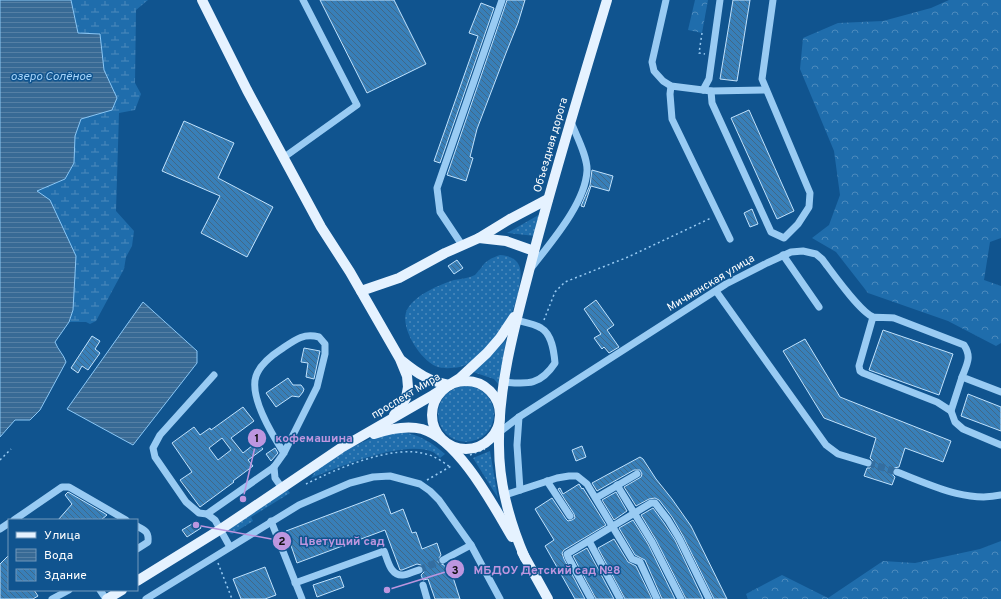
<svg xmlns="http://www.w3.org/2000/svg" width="1001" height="599" viewBox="0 0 1001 599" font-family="Overpass,sans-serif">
  <defs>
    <pattern id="grass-dots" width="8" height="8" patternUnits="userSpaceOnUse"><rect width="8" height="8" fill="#1f6dac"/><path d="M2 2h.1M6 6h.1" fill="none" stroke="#4c8abd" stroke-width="1.8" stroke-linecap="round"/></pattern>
    <pattern id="forest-crowns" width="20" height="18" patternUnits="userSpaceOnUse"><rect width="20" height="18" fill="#1f6dac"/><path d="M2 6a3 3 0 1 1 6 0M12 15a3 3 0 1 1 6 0" fill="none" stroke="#4c8abd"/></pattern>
    <pattern id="wetland-marsh" width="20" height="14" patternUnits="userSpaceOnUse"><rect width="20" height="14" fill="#1f6dac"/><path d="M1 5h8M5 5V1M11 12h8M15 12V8" fill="none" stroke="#4c8abd"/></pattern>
    <pattern id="water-rules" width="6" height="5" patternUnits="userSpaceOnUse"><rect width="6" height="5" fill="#386a95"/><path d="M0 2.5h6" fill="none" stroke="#5680a5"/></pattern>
    <pattern id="building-back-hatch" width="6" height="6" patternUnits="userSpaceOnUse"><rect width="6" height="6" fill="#387fb8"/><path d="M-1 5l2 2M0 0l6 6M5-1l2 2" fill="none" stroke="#416887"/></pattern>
  </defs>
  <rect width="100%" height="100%" fill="#10548f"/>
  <!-- grass -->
  <g fill="url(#grass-dots)">
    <polygon points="542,213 535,236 507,233"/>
    <path d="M500,255C525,257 522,274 518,293C516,301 513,311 509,319C500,333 476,364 460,367C453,368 445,369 438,367C421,362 397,325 408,308C417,294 439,285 454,280C461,279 469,278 475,275C477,273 479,270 481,268C486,260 492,258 500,255Z"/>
    <polygon points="506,340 499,385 494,379 473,372"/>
    <circle cx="466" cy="414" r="28"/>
    <path d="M402,432C420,435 431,442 445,454L440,458C438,456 435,453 433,452C404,439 339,467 311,478L317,469L350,448L374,437Z"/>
    <polygon points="490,451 498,498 473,458"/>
    <polygon points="287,489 290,493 251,517 253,521 232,534 228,532 228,529"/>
  </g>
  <!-- forest -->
  <g fill="url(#forest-crowns)">
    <polygon points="695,0 708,0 702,33 688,30"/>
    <polygon points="949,0 1001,0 1001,238 990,242 984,280 1001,286 1001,343 996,346 948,321 868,293 836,252 812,238 829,225 840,195 834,151 800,69 803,38 838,23 883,21 931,8"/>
    <polygon points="1001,541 1001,599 748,599 746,594 782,575 828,598 883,561 915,563 980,549"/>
  </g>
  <!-- wetland -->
  <polygon fill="url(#wetland-marsh)" points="71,0 148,0 136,10 135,83 141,94 135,110 119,113 116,211 134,231 132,246 126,257 124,269 96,321 90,324 86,322 69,322 73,310 37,191 65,179 74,163 75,136 81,119 112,110 117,98 104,70 100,34 78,33"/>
  <!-- water -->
  <g fill="url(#water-rules)" stroke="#8ac7f6">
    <path d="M0,0H71L78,33L100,34L104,70L117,98L112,110L81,119L75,136L74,163L65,179L37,191L50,200L76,256L73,310L69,322L55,342C58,350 64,355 66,362L40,410L30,420H15L0,437Z"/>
    <polygon points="143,302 197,351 197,363 133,445 67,409"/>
  </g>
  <!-- building -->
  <g fill="url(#building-back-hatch)" stroke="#c0e2fd" fill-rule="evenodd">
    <polygon points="320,0 394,0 426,64 367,93"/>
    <polygon points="507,0 525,0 518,23 506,53 477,129 470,157 473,158 466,181 447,175"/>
    <polygon points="733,0 750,0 737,81 720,79"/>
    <polygon points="481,3 494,8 440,163 434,161 478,36 469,33"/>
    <polygon points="749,110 794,211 777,219 731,118"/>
    <polygon points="184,121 234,143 218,178 273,207 247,257 201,233 220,196 162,171"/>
    <polygon points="592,170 613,176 609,191 591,186 584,207 581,206 590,185"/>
    <polygon points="752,209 758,224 750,227 744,213"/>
    <polygon points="457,260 463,268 454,274 448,266"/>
    <polygon points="596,300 614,325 607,330 619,347 609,353 604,347 602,349 594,338 601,334 584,309"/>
    <polygon points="883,330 953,354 939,395 869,370"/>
    <polygon points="92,336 100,341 95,349 100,353 88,370 82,366 78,373 71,368"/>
    <polygon points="805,339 840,397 951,441 943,462 905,448 899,467 894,468 892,471 893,475 895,477 892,485 864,476 867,468 870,468 873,465 873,461 870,458 876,438 824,418 783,351"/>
    <polygon points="304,348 320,351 314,379 306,377 308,363 301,362"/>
    <polygon points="288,378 293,385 301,385 304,389 303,392 299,397 292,396 276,407 266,393"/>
    <polygon points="968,394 1001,407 1001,431 961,416"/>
    <path d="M243,407L254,421L231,438L243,453L257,442L263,449L248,460L253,466L233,481L234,482L200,507L180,480L192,472L172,443L194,427L200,435L210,428L211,430ZM222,438L231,450L218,460L209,448Z"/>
    <polygon points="582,446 586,457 576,461 572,450"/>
    <polygon points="275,448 278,453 271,461 266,454"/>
    <polygon points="640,457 643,459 656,479 672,499 691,526 727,599 714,599 683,536 672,517 659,500 655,498 649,499 636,506 624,487 641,477 642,474 640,470 634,470 597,491 592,483"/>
    <polygon points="579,484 582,489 583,488 606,525 564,550 562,553 564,559 585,599 575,599 545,546 554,540 535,509 552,498 566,519 568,521 572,520 575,518 574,514 558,489 560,488 563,494"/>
    <polygon points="68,492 104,513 107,515 101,520 58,520 72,504 65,495"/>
    <polygon points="616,492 627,511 614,520 602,500"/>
    <polygon points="384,494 391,514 403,509 412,533 416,532 422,549 437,543 441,555 439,558 438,562 441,564 444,565 447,572 451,571 460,599 435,599 428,579 423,580 421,575 424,572 424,569 421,565 417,564 402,570 400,570 385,530 297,563 286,531"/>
    <polygon points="653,508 664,523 675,540 703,599 686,599 656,540 641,515"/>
    <polygon points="633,520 648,544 675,599 662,599 645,560 635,555 619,528"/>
    <polygon points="197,521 201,528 187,537 182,530"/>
    <polygon points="614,539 628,562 636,566 652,599 625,599 598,548"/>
    <polygon points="587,548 614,599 596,599 573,556"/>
    <polygon points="9,555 9,590 34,590 38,596 33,599 0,599 0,564"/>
    <polygon points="265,567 276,595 265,599 241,599 233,579"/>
    <polygon points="340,576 344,587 317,597 313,585"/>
  </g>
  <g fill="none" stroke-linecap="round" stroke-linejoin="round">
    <!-- minor-tunnel -->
    <g stroke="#346ea0" stroke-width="7" stroke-dasharray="7 3.5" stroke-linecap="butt">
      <polyline points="868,463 897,472"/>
      <polyline points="419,570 443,560"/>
    </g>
    <!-- path -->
    <g stroke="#99cbf3" stroke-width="1.5" stroke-dasharray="2 3" stroke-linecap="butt">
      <polyline points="702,33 699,53 705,54"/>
      <polyline points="544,320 555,292 565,282 628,257 711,218"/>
      <polyline points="470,455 485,449"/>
      <polyline points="0,460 11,449"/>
      <polyline points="427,480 453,465"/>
      <path d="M306,484C336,469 393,444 426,454C435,456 443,462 450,467"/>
      <polyline points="218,563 232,599"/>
    </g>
    <!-- minor -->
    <g stroke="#99cbf3" stroke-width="7">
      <polyline points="666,0 652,62 654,71 663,81 671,86 711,91 766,90"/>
      <polyline points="671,86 670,94 672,119 730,239"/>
      <polyline points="703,90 709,79 720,0"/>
      <polyline points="711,91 712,103 717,114 771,232 784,238 798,224 809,207 810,193 762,79 773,0"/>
      <polyline points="283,158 357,105 303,0"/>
      <polyline points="462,245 440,212 437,188 502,0"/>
      <polyline points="783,255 819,307"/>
      <path d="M532,267C551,242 585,204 587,171C588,157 576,135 571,122"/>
      <polyline points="716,291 826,445 838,454 868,463"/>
      <polyline points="873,317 859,366 860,371 863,373 937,402 951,411 962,377"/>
      <polyline points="214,375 160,435 153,448 155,457 186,502 199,513 207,514 215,520 230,547"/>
      <path d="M503,382C527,384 540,386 555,363C554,352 552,334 541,328C535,324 524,322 516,320"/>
      <polyline points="951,411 955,422 963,429 1001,445"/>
      <polyline points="519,417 517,445 520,490"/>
      <path d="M488,441L519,417L726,284L767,263L791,252L803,251L816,254L822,259C832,272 859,311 873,317C875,318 890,317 894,318L964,345C972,357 967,364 962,377L1001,392"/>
      <polyline points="274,467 275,478 282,488"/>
      <path d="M897,472C929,484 966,503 1001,495"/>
      <polyline points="547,481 570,516"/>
      <polyline points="617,485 652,542 681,599"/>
      <polyline points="505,495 557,478 569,476 577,476 587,484 632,559 640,562 657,599"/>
      <polyline points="596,498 637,474"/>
      <path d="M207,514L274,467L284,453L317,387L325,354V344L319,337C304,333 296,339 283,348C272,355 260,364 256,376C249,397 273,436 284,453"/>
      <polyline points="14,520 62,487 69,487 126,520"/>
      <polyline points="271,521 302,599"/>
      <path d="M137,526C145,531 149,531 148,542L137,549"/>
      <polyline points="0,529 9,523"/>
      <polyline points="589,541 620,599"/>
      <polyline points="443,560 471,545"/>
      <path d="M295,583L384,551C388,560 390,576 403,575C408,575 414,571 419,570"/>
      <polyline points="423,585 427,599"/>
      <polyline points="100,590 106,599"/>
      <polyline points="52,599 69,590"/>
      <polyline points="146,599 299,505 350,483 373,477 390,476 420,484 430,491 439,500 471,545 500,599"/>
      <polyline points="591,599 568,557 567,554 651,503 655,503 668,520 679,538 709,599"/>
    </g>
    <!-- major -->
    <g stroke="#e5f2ff" stroke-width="10">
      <polyline points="202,0 247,90 321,227 350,272 400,359 407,376 408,387 406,398 400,408 394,415"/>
      <polyline points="479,238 506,241 534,251"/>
      <polyline points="361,291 399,278 445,253 479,238 510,219 548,199"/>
      <path d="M402,361C418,374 429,381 449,385"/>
      <circle cx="466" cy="415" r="34"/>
      <path d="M374,434C389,429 406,425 422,429C459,440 493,505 512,537"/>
      <polyline points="522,552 548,599"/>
      <path d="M525,558C510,523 499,485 499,446C498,387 514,328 529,271C552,180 580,90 607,0"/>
      <polyline points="137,581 221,529 341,448 433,395 460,378 487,353 500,338 514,317"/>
      <polyline points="107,599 122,590"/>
    </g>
  </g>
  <g text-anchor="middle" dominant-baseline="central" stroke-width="3" stroke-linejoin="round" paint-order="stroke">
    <!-- street labels -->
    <g font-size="11" fill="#fff" stroke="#10548f">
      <text transform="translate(551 145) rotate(-74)">Объездная дорога</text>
      <text transform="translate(711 283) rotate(-31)">Мичманская улица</text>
      <text transform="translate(406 396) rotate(-31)">проспект Мира</text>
    </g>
    <!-- water labels -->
    <g font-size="12" font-style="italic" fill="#a5d4fa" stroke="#10548f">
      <text x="51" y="77">озеро Солёное</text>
    </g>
  </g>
  <!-- callouts -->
  <path fill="none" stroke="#bd96df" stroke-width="1.5" d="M243 499L257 438M196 525L282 541M387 590L455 569"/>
  <g fill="#bd96df" stroke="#10548f" stroke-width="1.5">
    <circle cx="243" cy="499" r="4"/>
    <circle cx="196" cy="525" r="4"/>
    <circle cx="387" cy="590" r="4"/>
    <circle cx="257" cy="438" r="10"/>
    <circle cx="282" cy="541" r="10"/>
    <circle cx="455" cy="569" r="10"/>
  </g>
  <g font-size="12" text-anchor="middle" font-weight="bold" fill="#111">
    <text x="257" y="442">1</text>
    <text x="282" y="545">2</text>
    <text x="455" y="574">3</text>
  </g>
  <g font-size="12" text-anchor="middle" font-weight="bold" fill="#bd96df" stroke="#10548f" stroke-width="3" stroke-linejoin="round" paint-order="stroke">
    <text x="314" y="442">кофемашина</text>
    <text x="342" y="545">Цветущий сад</text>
    <text x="547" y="574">МБДОУ Детский сад №8</text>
  </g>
  <!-- legend -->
  <rect x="8" y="519" width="130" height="72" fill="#10548f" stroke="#7098bc"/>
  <rect x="16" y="532" width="20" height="6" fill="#e5f2ff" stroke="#7098bc"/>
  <text x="44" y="539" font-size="12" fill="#ffffff">Улица</text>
  <rect x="16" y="549" width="20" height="12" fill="url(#water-rules)" stroke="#7098bc"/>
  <text x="44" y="559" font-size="12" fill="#ffffff">Вода</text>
  <rect x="16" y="569" width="20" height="12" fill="url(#building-back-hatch)" stroke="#7098bc"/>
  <text x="44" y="579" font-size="12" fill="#ffffff">Здание</text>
</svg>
